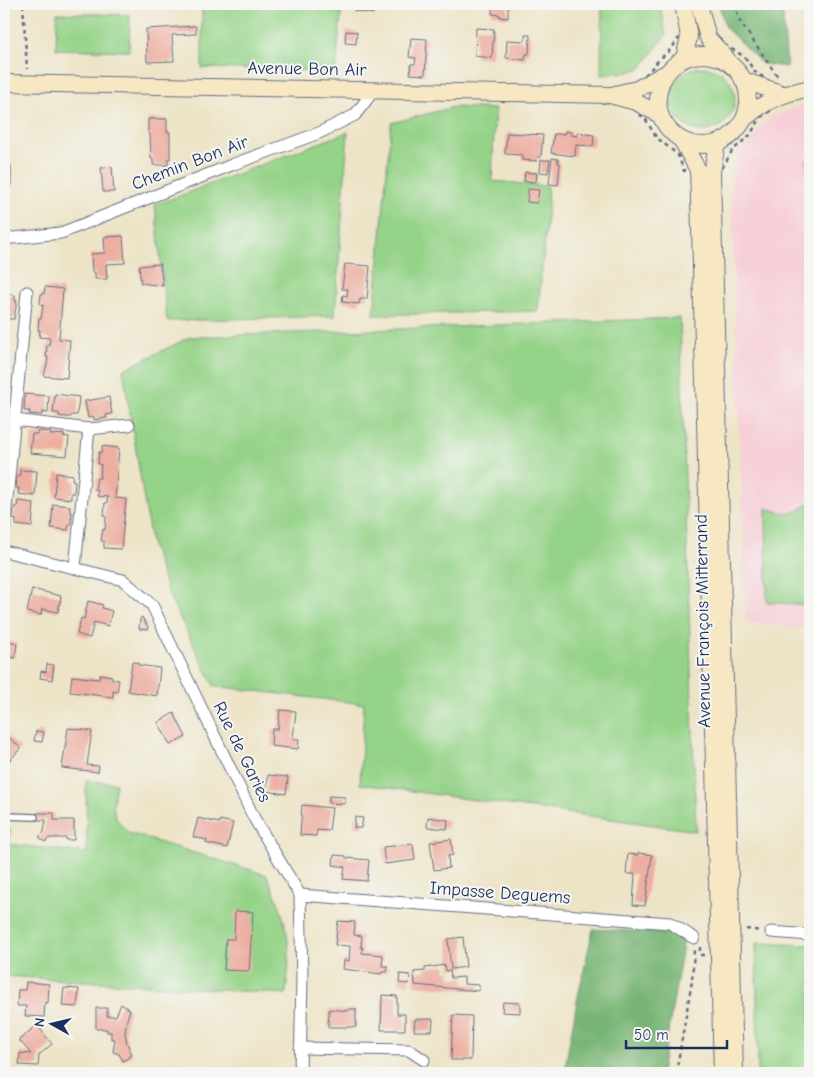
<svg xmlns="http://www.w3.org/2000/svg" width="814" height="1077" viewBox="0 0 814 1077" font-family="'Comic Neue',sans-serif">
  <rect width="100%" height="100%" fill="#f6f6f2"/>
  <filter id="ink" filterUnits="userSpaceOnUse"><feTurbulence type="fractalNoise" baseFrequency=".02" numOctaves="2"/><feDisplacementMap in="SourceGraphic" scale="10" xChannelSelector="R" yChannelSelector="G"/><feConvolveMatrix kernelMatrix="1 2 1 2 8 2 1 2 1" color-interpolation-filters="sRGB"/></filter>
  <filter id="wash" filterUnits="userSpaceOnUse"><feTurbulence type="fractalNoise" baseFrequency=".0096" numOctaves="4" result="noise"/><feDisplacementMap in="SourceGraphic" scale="20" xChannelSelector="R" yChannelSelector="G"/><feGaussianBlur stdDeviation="1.12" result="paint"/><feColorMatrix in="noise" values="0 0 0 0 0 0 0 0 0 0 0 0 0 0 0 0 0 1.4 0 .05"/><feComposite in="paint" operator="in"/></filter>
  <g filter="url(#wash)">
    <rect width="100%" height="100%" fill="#ede4c7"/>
    <!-- built -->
    <polygon fill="#f6cfd7" points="810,103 810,630 746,622 731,179 733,165 738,153 749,143 765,122 772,116"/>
    <!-- green -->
    <g fill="#95d388" stroke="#588173">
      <polygon points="202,4 342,4 336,71 202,68"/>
      <polygon points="602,4 660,4 666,35 641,68 629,72 601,75"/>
      <polygon points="57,13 130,15 129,51 56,49"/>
      <circle cx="703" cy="99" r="32"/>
      <polygon points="454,107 495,109 492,181 547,186 548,205 538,311 374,315 391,123"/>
      <polygon points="348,132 335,316 167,321 155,205"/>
      <polygon points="680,318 696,831 360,784 364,704 214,686 170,598 151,543 123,370 190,337"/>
      <path d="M810,503V605L767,602L766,508C787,514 791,517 810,503Z"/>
      <path d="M86,781L116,783C113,807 109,815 129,833L267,875C278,900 289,927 289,955C289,968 287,981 286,994L4,976V823H7L10,830L9,844L87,853Z"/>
      <polygon points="756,943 810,945 810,1073 758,1073"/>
    </g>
    <!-- forest -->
    <g fill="#78b574" stroke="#4a7269">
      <polygon points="719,4 782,4 787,67 762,64 725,27"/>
      <polygon points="593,929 685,934 661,1073 564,1073 577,1001"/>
    </g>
    <g id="blocks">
      <!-- building -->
      <g fill="#edafa2">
        <polygon points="4,4 8,4 10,20 4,21"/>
        <polygon points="355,4 375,4 373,14 354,11"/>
        <polygon points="492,4 508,4 508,18 500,17 500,15 492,14"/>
        <polygon points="196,26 196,34 172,35 174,61 147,62 146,29"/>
        <polygon points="476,28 494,29 492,58 475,56"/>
        <polygon points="346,31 357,32 356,44 345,43"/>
        <polygon points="525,35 530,35 529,54 526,54 525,60 506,58 507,40 525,41"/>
        <polygon points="411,38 427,39 425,75 410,74 411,64 415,64 416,58 409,57"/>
        <polygon points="148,119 167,119 167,132 170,132 170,159 168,159 168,165 153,165 153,159 151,159 150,134 148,134"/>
        <polygon points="565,131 571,132 571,135 577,136 577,133 594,135 593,146 576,145 575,156 551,153 554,134 564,134"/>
        <polygon points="507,133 543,135 541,157 538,157 537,161 522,160 522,155 505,154"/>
        <polygon points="552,158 558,159 558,163 560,163 558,185 549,184"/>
        <polygon points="808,159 810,160 810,191 809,191 805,160"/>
        <polygon points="541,160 550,160 548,173 540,172"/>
        <rect x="4" y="166" width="7" height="19"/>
        <polygon points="112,167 114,192 103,192 101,168"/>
        <polygon points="525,172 537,173 536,182 524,181"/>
        <polygon points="528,189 539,190 537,203 527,202"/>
        <polygon points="123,236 125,263 106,264 107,279 95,279 95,272 92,272 91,254 105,253 104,237"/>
        <polygon points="160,264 163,286 141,283 139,266"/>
        <polygon points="345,264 370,266 367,299 360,299 359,304 342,302 343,295 347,296 348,289 342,289"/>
        <polygon points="45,287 63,289 59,339 70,340 67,378 44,376 47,364 48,357 46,357 47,345 49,345 50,338 39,337 40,330 38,330 39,318 41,319 43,305 40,304 41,294 44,294"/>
        <polygon points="4,294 15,295 15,301 17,301 14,319 6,319 5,326 8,326 7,339 4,339"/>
        <polygon points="25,394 49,396 48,413 42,412 42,415 29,414 30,411 24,411"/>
        <polygon points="55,394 79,397 77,415 72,415 71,417 65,417 59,416 59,413 53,413"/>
        <polygon points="109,397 112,414 106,415 107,418 100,419 94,420 94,417 88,418 85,401"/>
        <polygon points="38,431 51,432 50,435 64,434 63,436 69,437 67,456 30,453 32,434 37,434"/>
        <polygon points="102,446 119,448 115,498 126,499 121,549 104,548 104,541 101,541 103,529 105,530 106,516 104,515 105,503 107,503 108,497 97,496 98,490 95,490 97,478 100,478 101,465 98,464 99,452 102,452"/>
        <polygon points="20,470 37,471 35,496 18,494 19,488 16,488 17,476 20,476"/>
        <polygon points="56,473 73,475 72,480 75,481 74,493 71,493 71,499 54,497"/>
        <polygon points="18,501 34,503 32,527 16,525 16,520 13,519 14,507 17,507"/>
        <polygon points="53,504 70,506 70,512 72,512 71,524 69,524 68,530 51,528"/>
        <polygon points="32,589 61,596 58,612 42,609 41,615 27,612"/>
        <polygon points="88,601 103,605 102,608 112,611 108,626 94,622 90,638 77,634 81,618 84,619"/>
        <polygon points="142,617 149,629 139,629 140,619"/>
        <polygon points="4,640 17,643 15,658 4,657"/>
        <polygon points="132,662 139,663 138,665 160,668 157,696 128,691"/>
        <polygon points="47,664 54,665 52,680 40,678 41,671 46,672"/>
        <polygon points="100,674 112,676 112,679 119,680 117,692 113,691 113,697 70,692 72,676 99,679"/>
        <polygon points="280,710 296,711 293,739 299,739 298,749 271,746 272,729 278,729"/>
        <polygon points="174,713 186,737 170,745 158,722"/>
        <polygon points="68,728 92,731 87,765 99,766 98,772 62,768"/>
        <polygon points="36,731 44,732 42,742 34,741"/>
        <polygon points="4,733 21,748 10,760 4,755"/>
        <polygon points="268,775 288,777 286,794 266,791"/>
        <polygon points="329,796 345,797 345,804 329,803"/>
        <polygon points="302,805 332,808 329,831 317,830 316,836 300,835"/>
        <polygon points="37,813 54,813 54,820 74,820 74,840 66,840 66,838 49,838 45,842 39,837 44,832 46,820 37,820"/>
        <polygon points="355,817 363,818 361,828 354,828"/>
        <polygon points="428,817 448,820 447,829 427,827"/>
        <polygon points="198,818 219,823 220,820 233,823 227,848 206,843 207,840 193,837"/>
        <polygon points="451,839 453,855 448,856 449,868 434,870 430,842"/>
        <polygon points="413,844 415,860 385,864 383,847"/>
        <polygon points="638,853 652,855 645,906 633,905 635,874 626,874 628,854 638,855"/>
        <polygon points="334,855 346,856 346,858 369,860 367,881 343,879 345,867 333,865"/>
        <polygon points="235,911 253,912 249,971 224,970 226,939 234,939"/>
        <polygon points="338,921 355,922 354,935 362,936 361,947 363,947 362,953 383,955 382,966 388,966 387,972 382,972 381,974 343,969 344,960 349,961 350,946 335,945"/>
        <polygon points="463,937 466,967 451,969 448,939"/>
        <polygon points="445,965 446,971 450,970 451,978 464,977 464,984 479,985 479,991 415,985 414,972 425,971 425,968"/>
        <polygon points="400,974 410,975 409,984 399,983"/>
        <polygon points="26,982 49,984 48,1003 45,1002 44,1017 25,1016 26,1006 17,1006 18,990 25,990"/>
        <polygon points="64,988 79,989 77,1007 62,1006"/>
        <polygon points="382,995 397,996 397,1014 405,1014 405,1030 381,1030"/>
        <polygon points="503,1002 520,1003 520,1013 502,1012"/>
        <polygon points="121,1004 130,1010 126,1023 125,1033 127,1043 132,1055 123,1061 119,1054 113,1052 115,1039 111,1039 111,1032 107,1032 107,1029 96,1029 96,1008 107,1008 107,1016 116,1016"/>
        <polygon points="329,1009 348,1011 348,1009 356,1009 356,1027 328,1027"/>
        <polygon points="453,1015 472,1016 471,1060 451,1060"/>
        <polygon points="415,1019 433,1019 432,1031 414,1031"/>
        <polygon points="37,1025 52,1044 39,1055 38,1066 19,1065 20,1053 31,1054 19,1040"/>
      </g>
    </g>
  </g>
  <g filter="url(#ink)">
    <use href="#blocks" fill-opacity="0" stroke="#646e83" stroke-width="1"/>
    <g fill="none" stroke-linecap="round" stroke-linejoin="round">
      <!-- lane casing -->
      <g stroke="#646e83" stroke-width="8">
        <polyline id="lane" points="4,816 35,817"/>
      </g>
      <!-- street casing -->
      <g stroke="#646e83" stroke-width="13">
        <g id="street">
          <polyline points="4,239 61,233 234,164 319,133 355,115 374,90"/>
          <polyline points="15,420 89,429 75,567"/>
          <polyline points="89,429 129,425"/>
          <polyline points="4,529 27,292"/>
          <polyline points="4,551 123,580 152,605 254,818 300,895 302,977 300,1073"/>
          <polyline points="300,895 670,923 694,938"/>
          <polyline points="771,932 810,935"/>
          <polyline points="300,1048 409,1050 424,1060"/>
        </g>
      </g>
      <!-- secondary casing -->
      <g stroke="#646e83" stroke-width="18">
        <g id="secondary">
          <polyline points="683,4 689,37 684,58"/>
          <polyline points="699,4 708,38 727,59"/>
          <circle cx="703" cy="100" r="45"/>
          <polyline points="743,80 783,94"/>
          <polyline points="4,83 610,95 636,102 660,115"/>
          <polyline points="615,94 637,89 666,73"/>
          <path d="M744,119C766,100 782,94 810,88"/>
          <polyline points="682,141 698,170 700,229 722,1073"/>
          <polyline points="717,144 712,172 735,1073"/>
        </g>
      </g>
      <!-- path -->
      <g stroke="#646e83" stroke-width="2.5" stroke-dasharray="4 4" stroke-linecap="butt">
        <polyline points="23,4 27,69"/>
        <polyline points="735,4 739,20 778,77"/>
        <path d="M706,32H713L725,45L745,57L755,72L768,80L770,111L761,117L750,135L732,151L723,167L684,171L678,155L656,137L646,120L636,111L638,80C649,73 650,69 659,60C668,51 670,52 678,39Z"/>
        <polyline points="746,929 761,931"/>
        <polyline points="700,947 700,955 705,955"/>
        <polyline points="676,1073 692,981 694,950"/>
      </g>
      <!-- lane -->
      <use href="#lane" stroke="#fff" stroke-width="5.5"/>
      <!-- street -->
      <use href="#street" stroke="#fff" stroke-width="11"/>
      <!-- secondary -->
      <use href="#secondary" stroke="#f7e8c3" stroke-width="16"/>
    </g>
  </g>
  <g text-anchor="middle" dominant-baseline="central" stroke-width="4" stroke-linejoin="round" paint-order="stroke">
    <!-- street labels -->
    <g font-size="18" fill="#1b2f5e" stroke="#f6f6f2">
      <text transform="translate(307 69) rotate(1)">Avenue Bon Air</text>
      <text transform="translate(190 163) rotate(-21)">Chemin Bon Air</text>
      <text transform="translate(703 621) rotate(-91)">Avenue François Mitterrand</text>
      <text transform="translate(242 752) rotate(64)">Rue de Garies</text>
      <text transform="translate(500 893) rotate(4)">Impasse Deguems</text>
    </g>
  </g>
  <!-- margin -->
  <rect width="814" height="1077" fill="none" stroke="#f6f6f2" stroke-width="20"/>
  <!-- north arrow -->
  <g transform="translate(52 1024) rotate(278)" stroke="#f6f6f2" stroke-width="4" paint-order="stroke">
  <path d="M0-4L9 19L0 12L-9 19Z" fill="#1b2f5e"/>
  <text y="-8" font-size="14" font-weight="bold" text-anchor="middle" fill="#1b2f5e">N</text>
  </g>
  <!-- scale -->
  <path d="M626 1040v8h101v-8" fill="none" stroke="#1b2f5e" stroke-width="2.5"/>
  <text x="634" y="1040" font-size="15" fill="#1b2f5e" stroke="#f6f6f2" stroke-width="4" paint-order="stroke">50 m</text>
</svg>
